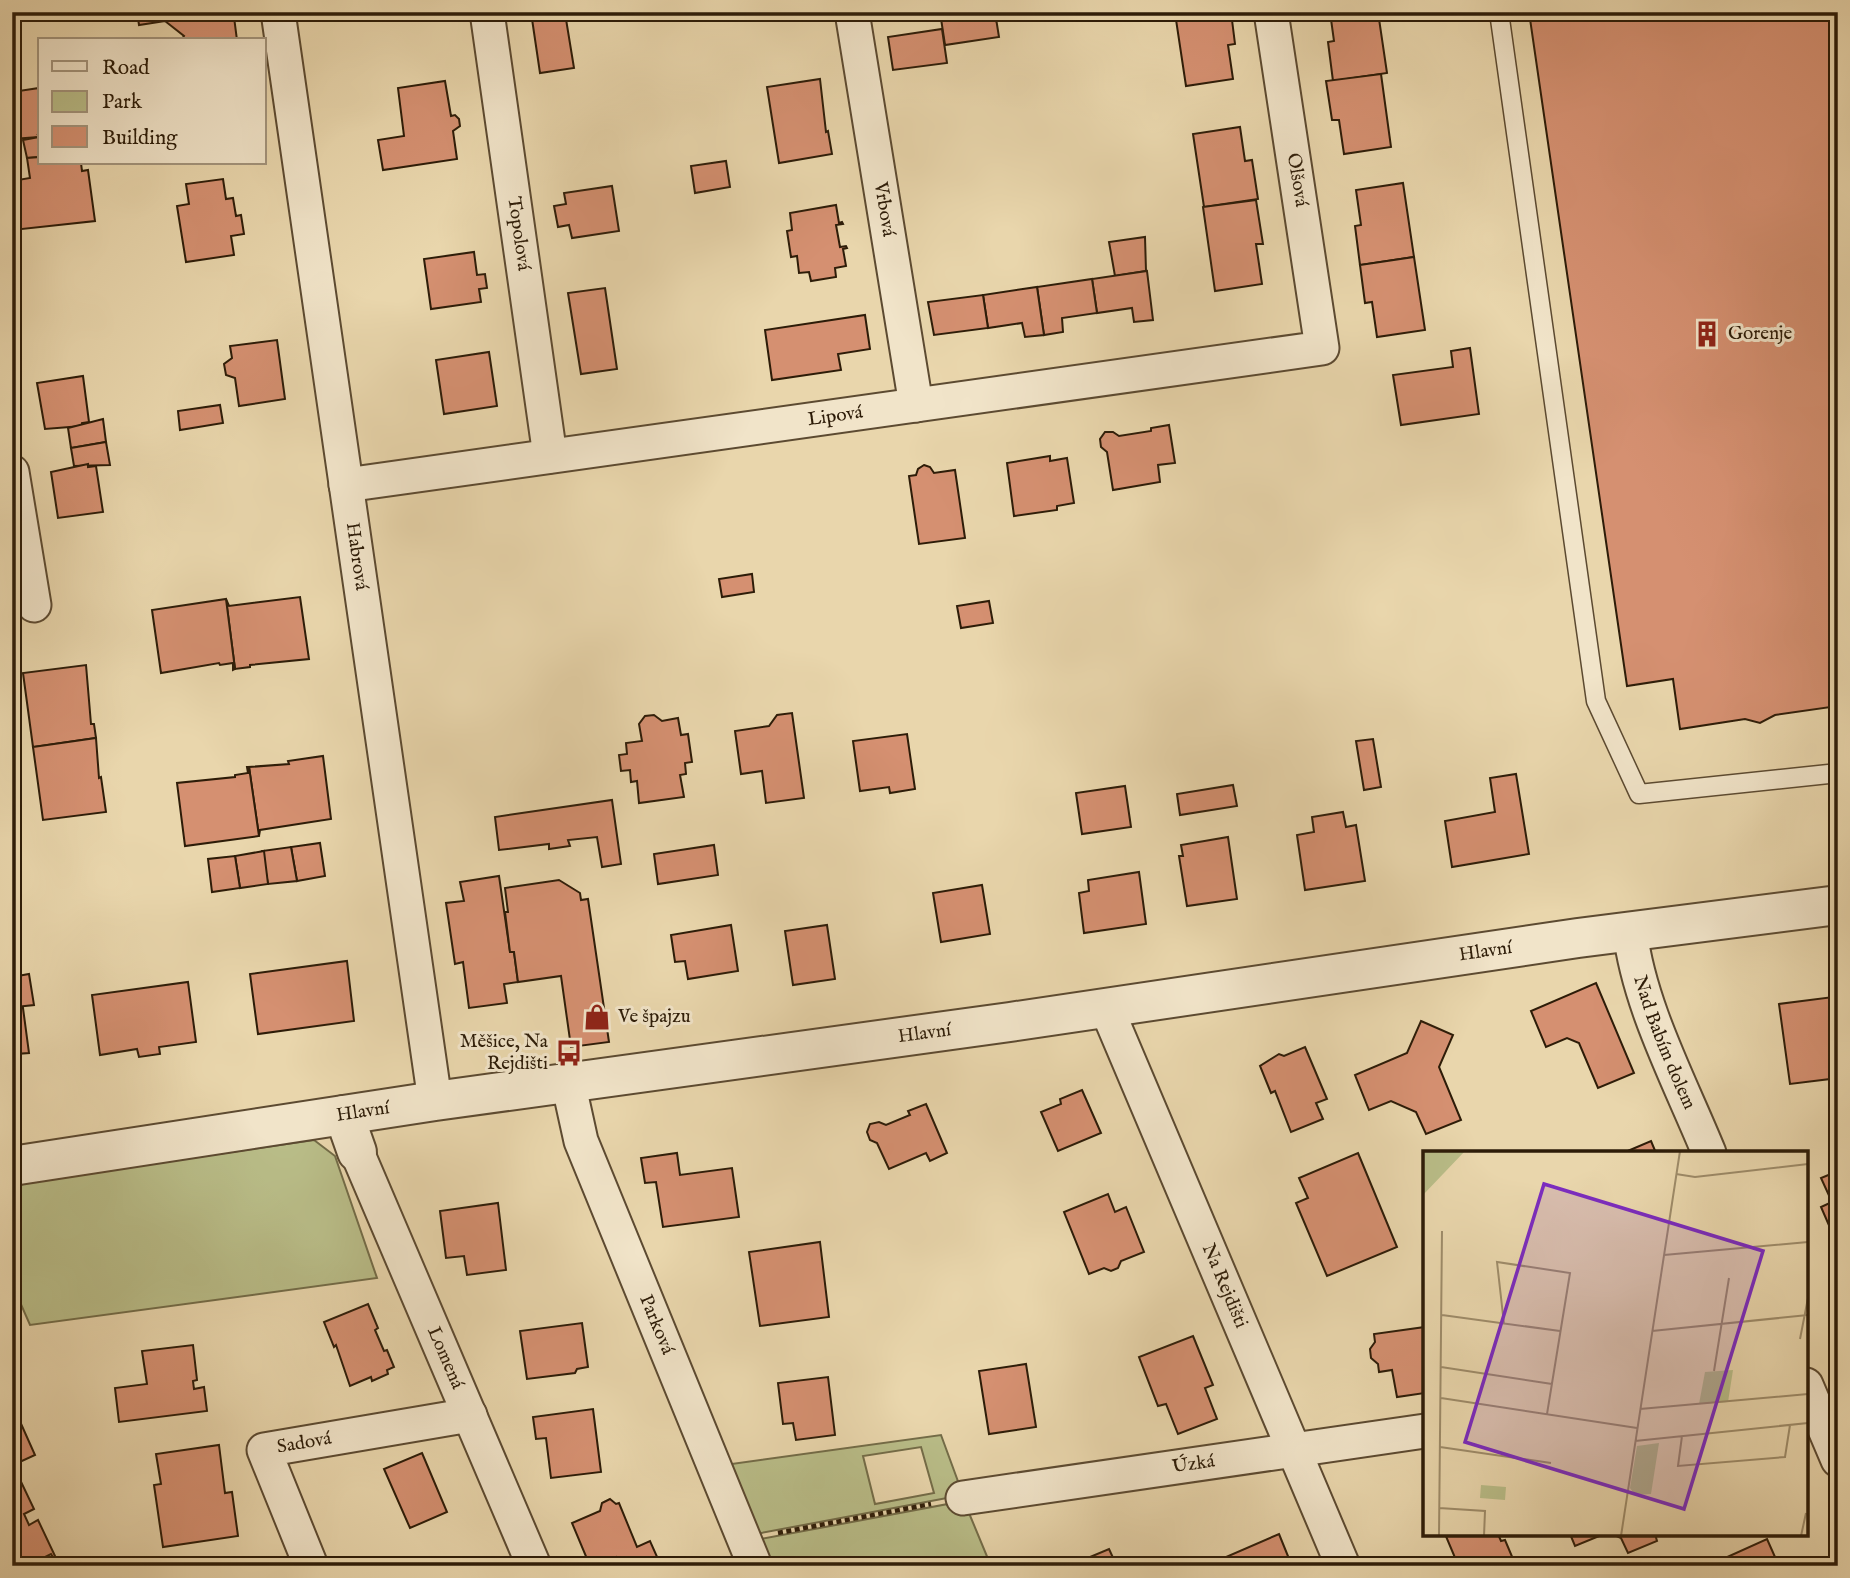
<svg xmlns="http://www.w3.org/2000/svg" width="1850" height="1578" viewBox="0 0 1850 1578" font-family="'IM FELL English',serif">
  <rect width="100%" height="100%" fill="#e9d6ac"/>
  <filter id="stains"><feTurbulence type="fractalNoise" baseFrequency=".00286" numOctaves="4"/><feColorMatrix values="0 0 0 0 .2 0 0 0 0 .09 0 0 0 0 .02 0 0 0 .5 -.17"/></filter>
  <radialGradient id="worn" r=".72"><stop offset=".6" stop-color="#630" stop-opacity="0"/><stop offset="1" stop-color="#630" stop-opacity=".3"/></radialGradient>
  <!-- green -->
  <g fill="#b9bd88" stroke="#736c48" stroke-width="2" fill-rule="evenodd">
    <polygon points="314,1140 335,1156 377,1278 30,1325 12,1284 12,1197 24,1182"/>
    <path d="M941,1435L963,1495L745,1536L717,1466ZM921,1447L934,1493L875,1504L863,1456Z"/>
    <polygon points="964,1501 991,1566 755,1566 745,1542"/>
  </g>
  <!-- building -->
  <g fill="#d59071" stroke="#2d1c08" stroke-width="2">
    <polygon points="137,12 226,12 234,17 237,40 181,40 184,36 165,21 139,25"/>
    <polygon points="940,12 995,12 999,37 945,45"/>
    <polygon points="995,12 1046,12 996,21"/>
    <polygon points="1231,12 1235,44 1228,45 1233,79 1186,86 1175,13"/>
    <polygon points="1330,12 1378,12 1387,73 1333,81 1328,42 1334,41"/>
    <polygon points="1529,12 1838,12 1838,655 1832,656 1838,706 1775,715 1760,723 1745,719 1680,729 1673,679 1627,686"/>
    <polygon points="565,13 574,68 540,73 532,19"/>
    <polygon points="942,29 947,63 893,70 888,37"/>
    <polygon points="1381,74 1391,147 1344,154 1339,120 1332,120 1326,81"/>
    <polygon points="820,79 826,132 828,131 832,154 779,163 767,87"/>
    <polygon points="445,81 451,116 455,115 459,119 460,126 453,131 457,159 383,170 378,140 404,136 398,88"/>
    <polygon points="39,88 39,137 12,139 12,92"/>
    <polygon points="1240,127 1245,161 1252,160 1258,199 1204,207 1193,134"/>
    <polygon points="38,135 40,135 40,157 27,158 23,140 39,137"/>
    <polygon points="40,157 40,163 81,163 82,171 88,170 95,221 13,230 12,181 30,178 27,158"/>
    <polygon points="726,161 730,187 695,193 691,166"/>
    <polygon points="223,179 226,199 233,198 236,216 241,215 244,234 231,236 234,255 186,262 177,206 189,204 186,184"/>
    <polygon points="1403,183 1414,257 1360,265 1355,226 1361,225 1356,190"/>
    <polygon points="612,186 619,231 572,238 569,225 558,227 554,206 566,204 564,193"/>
    <polygon points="1256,200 1263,244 1256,244 1262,284 1215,291 1203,207"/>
    <polygon points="836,205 839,223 842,222 843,224 836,225 840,247 846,246 847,248 843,249 846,266 835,268 836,277 811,281 809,272 799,273 797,256 791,257 787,231 792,230 790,213"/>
    <polygon points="1145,237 1146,271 1115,276 1109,242"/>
    <polygon points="474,252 477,275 485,274 487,288 479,289 481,302 431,309 424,259"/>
    <polygon points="1414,257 1425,330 1377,337 1372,302 1365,303 1360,265"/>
    <polygon points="1147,271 1153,320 1134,322 1132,308 1097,313 1092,279"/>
    <polygon points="1092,279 1097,313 1062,318 1063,332 1044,335 1037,287"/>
    <polygon points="1037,287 1044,335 1025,337 1022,323 988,328 983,295"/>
    <polygon points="605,288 617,369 581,374 568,293"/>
    <polygon points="983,295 988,328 934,335 928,302"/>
    <polygon points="865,315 870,349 838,354 841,370 772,380 765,330"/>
    <polygon points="277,340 285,399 239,406 235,378 226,375 224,364 232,358 230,346"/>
    <polygon points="1470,348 1479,414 1401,425 1393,375 1453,367 1451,351"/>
    <polygon points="489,352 497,406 444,414 436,360"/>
    <polygon points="83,376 89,422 82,423 82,426 45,429 37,383"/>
    <polygon points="220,405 223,423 180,430 178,411"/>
    <polygon points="103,419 106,442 71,448 68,428"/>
    <polygon points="1169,425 1175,463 1158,465 1160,482 1113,490 1107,452 1101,447 1100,439 1105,432 1113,432 1119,436 1151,431 1151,428"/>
    <polygon points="106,442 110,465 74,466 71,448"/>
    <polygon points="1050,456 1050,461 1067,458 1074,503 1057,506 1057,510 1014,516 1007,463"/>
    <polygon points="88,464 88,467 96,466 103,512 58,518 51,472"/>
    <polygon points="924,465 930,467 934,473 955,470 965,538 919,544 909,476 916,475 918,469"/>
    <polygon points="752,574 754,592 722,597 719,579"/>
    <polygon points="300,597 309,659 250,665 250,667 235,669 226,599 229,606"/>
    <polygon points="226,599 235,669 233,670 233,663 220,665 219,663 161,673 152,610"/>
    <polygon points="989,601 993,623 961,628 957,606"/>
    <polygon points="86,665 91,724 94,724 96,738 33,747 23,673"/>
    <polygon points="792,713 804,798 766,803 762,771 741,774 735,731 769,726 777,715"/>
    <polygon points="654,715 662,721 678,718 681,735 688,734 692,762 685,763 686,774 680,775 684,797 639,803 637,781 631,782 630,770 621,771 619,755 627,754 626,743 642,741 639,724 645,716"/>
    <polygon points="907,734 915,789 890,793 889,787 860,791 853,741"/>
    <polygon points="96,738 99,778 101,777 106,812 43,820 33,747"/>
    <polygon points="1373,739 1381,787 1364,790 1356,741"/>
    <polygon points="323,756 331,819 260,830 259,836 249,767 289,764 288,761"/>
    <polygon points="247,767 249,767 259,836 185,846 177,783 235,777 235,775 248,773"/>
    <polygon points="1516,774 1529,854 1452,867 1445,821 1495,812 1490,778"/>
    <polygon points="1233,785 1237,806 1180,815 1177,794"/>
    <polygon points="1125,786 1131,827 1082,834 1076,793"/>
    <polygon points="612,800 621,864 602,867 597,837 568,840 570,846 549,849 549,844 499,850 495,817"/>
    <polygon points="1343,812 1346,827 1356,825 1365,881 1305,890 1297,835 1314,832 1312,817"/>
    <polygon points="1228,837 1237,899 1187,906 1179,856 1183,856 1181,845"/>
    <polygon points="320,843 325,876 297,881 291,847"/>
    <polygon points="714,845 718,875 658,884 654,854"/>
    <polygon points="291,847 297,881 268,884 262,851"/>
    <polygon points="264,851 268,884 240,888 235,856"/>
    <polygon points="235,856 240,888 212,892 208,859"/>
    <polygon points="1139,872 1146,924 1084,933 1079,893 1089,891 1088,880"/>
    <polygon points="499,876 510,952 514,952 518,982 504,984 507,1003 469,1008 463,962 455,964 446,903 464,901 460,882"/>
    <polygon points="559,880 580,893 581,900 588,899 609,1042 571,1047 561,976 518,982 514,952 510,952 505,912 508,912 505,888"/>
    <polygon points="982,885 990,934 941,942 933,893"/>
    <polygon points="731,925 738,971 688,979 685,961 675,962 671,935"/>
    <polygon points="827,925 835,979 793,985 785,931"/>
    <polygon points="347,961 354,1021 258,1034 250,974"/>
    <polygon points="29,974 34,1005 16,1007 12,977"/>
    <polygon points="188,982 196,1042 159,1047 160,1054 139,1057 137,1049 100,1055 92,995"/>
    <polygon points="1596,983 1634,1073 1598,1088 1579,1043 1567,1038 1546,1047 1531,1011"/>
    <polygon points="1833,997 1838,1032 1838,1078 1790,1084 1779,1004"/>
    <polygon points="23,1008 29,1053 16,1054 17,1057 12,1058 12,1010"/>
    <polygon points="1421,1021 1453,1035 1439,1067 1461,1120 1426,1134 1416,1112 1391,1101 1369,1110 1355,1075 1407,1053"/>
    <polygon points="1305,1047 1327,1099 1316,1103 1323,1119 1291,1132 1275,1091 1271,1093 1260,1066 1279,1054 1284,1056"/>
    <polygon points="1082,1090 1101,1133 1058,1151 1041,1112 1061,1104 1060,1099"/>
    <polygon points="926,1104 947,1153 930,1161 926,1153 889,1169 877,1143 870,1140 867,1132 870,1124 879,1122 886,1125 910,1115 908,1111"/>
    <polygon points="1651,1141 1656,1153 1623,1153"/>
    <polygon points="677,1153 680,1175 732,1168 739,1217 663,1227 656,1182 645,1183 641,1158"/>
    <polygon points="1358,1153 1397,1247 1327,1276 1296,1203 1308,1198 1299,1178"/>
    <polygon points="1838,1171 1838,1246 1821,1207 1832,1202 1821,1178"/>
    <polygon points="1108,1194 1115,1212 1126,1207 1144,1252 1121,1261 1118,1268 1111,1271 1104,1268 1089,1274 1064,1212"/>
    <polygon points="498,1203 506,1270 467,1275 464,1256 446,1258 440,1211"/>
    <polygon points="820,1242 829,1317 760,1326 749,1252"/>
    <polygon points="368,1304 378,1328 375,1330 384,1351 387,1350 394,1367 387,1370 388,1374 372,1381 371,1377 350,1386 336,1345 334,1347 324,1322"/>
    <polygon points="582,1323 588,1367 577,1369 575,1373 527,1379 520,1331"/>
    <polygon points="1425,1327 1425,1393 1397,1397 1392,1370 1379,1372 1378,1364 1371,1358 1370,1349 1375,1342 1374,1334"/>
    <polygon points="1193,1336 1213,1385 1205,1388 1217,1419 1178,1434 1166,1404 1158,1406 1139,1357"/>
    <polygon points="193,1345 197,1380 193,1381 194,1389 204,1387 207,1411 119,1422 115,1388 147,1384 142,1351"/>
    <polygon points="1026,1364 1036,1427 989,1434 979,1371"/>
    <polygon points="828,1377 835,1435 796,1440 793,1423 783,1424 778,1383"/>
    <polygon points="593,1409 601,1472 551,1478 546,1438 536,1439 533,1417"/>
    <polygon points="18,1417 35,1455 13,1465 34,1509 24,1514 29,1525 38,1520 56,1558 54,1559 51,1554 27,1566 13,1566 12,1564 12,1420"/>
    <polygon points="219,1445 225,1493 232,1492 238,1536 163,1547 154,1485 161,1484 156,1454"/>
    <polygon points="422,1453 447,1512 410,1528 384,1469"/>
    <polygon points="610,1499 616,1504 619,1503 637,1547 650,1541 658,1559 643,1566 620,1566 616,1557 590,1566 572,1523 600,1511 602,1503"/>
    <polygon points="1279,1534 1292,1566 1223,1566 1228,1562 1226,1557"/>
    <polygon points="1445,1534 1498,1534 1501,1541 1505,1540 1516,1566 1443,1566 1456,1560"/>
    <polygon points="1570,1534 1604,1534 1575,1546"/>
    <polygon points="1612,1534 1655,1534 1657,1541 1628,1553 1621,1538"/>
    <polygon points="1767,1539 1779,1566 1729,1566 1725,1558"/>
    <polygon points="1109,1549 1114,1560 1119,1558 1122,1566 1071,1565"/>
  </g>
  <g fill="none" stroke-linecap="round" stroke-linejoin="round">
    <!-- service casing -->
    <g stroke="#5c4a31" stroke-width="21">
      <polyline id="service" points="1499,12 1596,701 1639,794 1838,773"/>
    </g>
    <!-- minor casing -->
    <g stroke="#5c4a31" stroke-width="37">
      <g id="minor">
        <path id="s1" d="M278,12L435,1101"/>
        <path id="s2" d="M487,12L550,456"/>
        <path id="s3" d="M852,12L916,405"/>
        <polyline points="12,472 34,605"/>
        <path id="s4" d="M346,485L1322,348L1271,12"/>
        <path id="s5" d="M1630,931C1639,1006 1680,1082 1709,1153"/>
        <path id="s6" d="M1106,1007L1343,1566"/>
        <path id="s7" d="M568,1082L581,1141L755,1566"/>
        <path id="s8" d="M357,1152L534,1566"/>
        <polyline points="1806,1385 1838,1460"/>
        <path id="s9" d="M963,1498L1425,1431"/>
        <path id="s10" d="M311,1566L264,1450L470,1415"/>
      </g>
    </g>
    <!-- tertiary casing -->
    <g stroke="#5c4a31" stroke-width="42">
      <g id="tertiary">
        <polyline points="344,1115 357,1152"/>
        <path id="s11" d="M12,1166L435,1101L1010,1022L1578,938L1838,905"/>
      </g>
    </g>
    <!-- path -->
    <polyline stroke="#2d1c08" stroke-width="4.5" stroke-dasharray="5 3.5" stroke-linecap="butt" points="778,1533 931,1504"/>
    <!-- service -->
    <use href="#service" stroke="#f1e4c9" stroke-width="18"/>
    <!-- minor -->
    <use href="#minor" stroke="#f1e4c9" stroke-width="33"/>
    <!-- tertiary -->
    <use href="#tertiary" stroke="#f1e4c9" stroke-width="38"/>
  </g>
  <!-- icons -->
  <defs>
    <g id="building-bare" transform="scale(2.1)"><path d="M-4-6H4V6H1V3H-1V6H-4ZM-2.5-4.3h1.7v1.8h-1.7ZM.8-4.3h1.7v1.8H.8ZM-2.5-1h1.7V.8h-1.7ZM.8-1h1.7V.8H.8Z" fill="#8f2418" stroke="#f1e4c9" stroke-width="2.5" paint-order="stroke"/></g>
    <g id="shop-bare" transform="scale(2.1)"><path d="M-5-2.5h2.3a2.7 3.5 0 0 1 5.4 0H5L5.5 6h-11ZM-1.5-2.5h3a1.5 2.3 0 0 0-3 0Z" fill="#8f2418" stroke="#f1e4c9" stroke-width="2.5" paint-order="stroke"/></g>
    <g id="bus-bare" transform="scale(2.1)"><path d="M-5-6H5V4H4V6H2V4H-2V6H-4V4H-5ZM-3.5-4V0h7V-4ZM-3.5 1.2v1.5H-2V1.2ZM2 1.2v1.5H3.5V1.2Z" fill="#8f2418" stroke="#f1e4c9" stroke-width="2.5" paint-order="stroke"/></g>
  </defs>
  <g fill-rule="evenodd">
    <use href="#building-bare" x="1707" y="334"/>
    <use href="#shop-bare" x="597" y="1017"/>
    <use href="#bus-bare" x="569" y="1053"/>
  </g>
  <g text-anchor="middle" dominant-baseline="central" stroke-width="6" stroke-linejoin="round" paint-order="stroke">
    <!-- street labels -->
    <g font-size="19" fill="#2d1c08" stroke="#f1e4c9">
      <text transform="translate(1297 180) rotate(81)">Olšová</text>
      <text stroke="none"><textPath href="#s3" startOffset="200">Vrbová</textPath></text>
      <text stroke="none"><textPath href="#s2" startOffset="224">Topolová</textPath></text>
      <text stroke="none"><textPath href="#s4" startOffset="494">Lipová</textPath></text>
      <text stroke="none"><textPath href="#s1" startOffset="550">Habrová</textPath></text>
      <text stroke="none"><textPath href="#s11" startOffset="1489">Hlavní</textPath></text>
      <text stroke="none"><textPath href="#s11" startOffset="922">Hlavní</textPath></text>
      <text stroke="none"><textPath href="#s5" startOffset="117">Nad Babím dolem</textPath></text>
      <text stroke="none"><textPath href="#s11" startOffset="355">Hlavní</textPath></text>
      <text stroke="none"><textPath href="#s6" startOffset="303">Na Rejdišti</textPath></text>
      <text stroke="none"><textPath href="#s7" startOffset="259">Parková</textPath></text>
      <text stroke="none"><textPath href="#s8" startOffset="224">Lomená</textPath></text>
      <text stroke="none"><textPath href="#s10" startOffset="166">Sadová</textPath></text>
      <text stroke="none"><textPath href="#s9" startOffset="233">Úzká</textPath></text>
    </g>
    <!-- poi labels -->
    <g font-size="19" fill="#2d1c08" stroke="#f1e4c9" text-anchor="start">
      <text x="1728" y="334">Gorenje</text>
      <text x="618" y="1017">Ve špajzu</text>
      <text x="548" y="1042" text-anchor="end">Měšice, Na<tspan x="548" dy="22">Rejdišti</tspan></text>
    </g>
  </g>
  <!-- overview -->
  <g transform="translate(1423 1151)">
    <rect width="385" height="385" fill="#e9d6ac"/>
    <path d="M0,0H42L0,44ZM310,219L305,251L276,253L282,221ZM236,292L228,343L212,344L207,337L214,295ZM58,334L83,336L82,349L57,347Z" fill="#b9bd88"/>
    <path fill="none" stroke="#9e8c6a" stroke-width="2" d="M253,23L272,26L385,13M241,104L385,91M19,164L137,180M81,173L74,111L147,122L124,263M229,180L385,164M377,188L385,147M18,216L129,233M291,220L306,127M18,247L214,277M217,258L385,243M259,285L255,315L362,306L367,274M212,290L385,272M17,296L128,312M16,357L62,360L61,385M16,385L19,80M198,385L257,0M378,385L383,362"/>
    <path fill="#7b2cbf" fill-opacity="0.15" stroke="#7b2cbf" stroke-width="3.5" d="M121,33L340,100L261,358L42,291Z"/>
    <rect width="385" height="385" fill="none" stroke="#2d1c08" stroke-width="3.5"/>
  </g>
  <!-- margin -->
  <rect width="1850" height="1578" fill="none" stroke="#e9d6ac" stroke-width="42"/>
  <rect x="14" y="14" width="1822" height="1550" fill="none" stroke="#2d1c08" stroke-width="3.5"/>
  <rect x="21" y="21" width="1808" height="1536" fill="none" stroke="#2d1c08" stroke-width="2"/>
  <!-- legend -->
  <rect x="38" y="38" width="228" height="126" fill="#f1e4c9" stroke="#a3947c" stroke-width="2"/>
  <rect x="52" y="61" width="35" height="10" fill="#f1e4c9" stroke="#a3947c" stroke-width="2"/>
  <text x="102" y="74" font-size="21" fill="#2d1c08">Road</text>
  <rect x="52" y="91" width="35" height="21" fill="#b9bd88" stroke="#a3947c" stroke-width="2"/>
  <text x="102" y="108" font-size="21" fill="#2d1c08">Park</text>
  <rect x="52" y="126" width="35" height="21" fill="#d59071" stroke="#a3947c" stroke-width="2"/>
  <text x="102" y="144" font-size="21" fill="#2d1c08">Building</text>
  <rect width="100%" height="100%" filter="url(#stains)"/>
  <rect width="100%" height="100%" fill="url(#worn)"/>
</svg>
